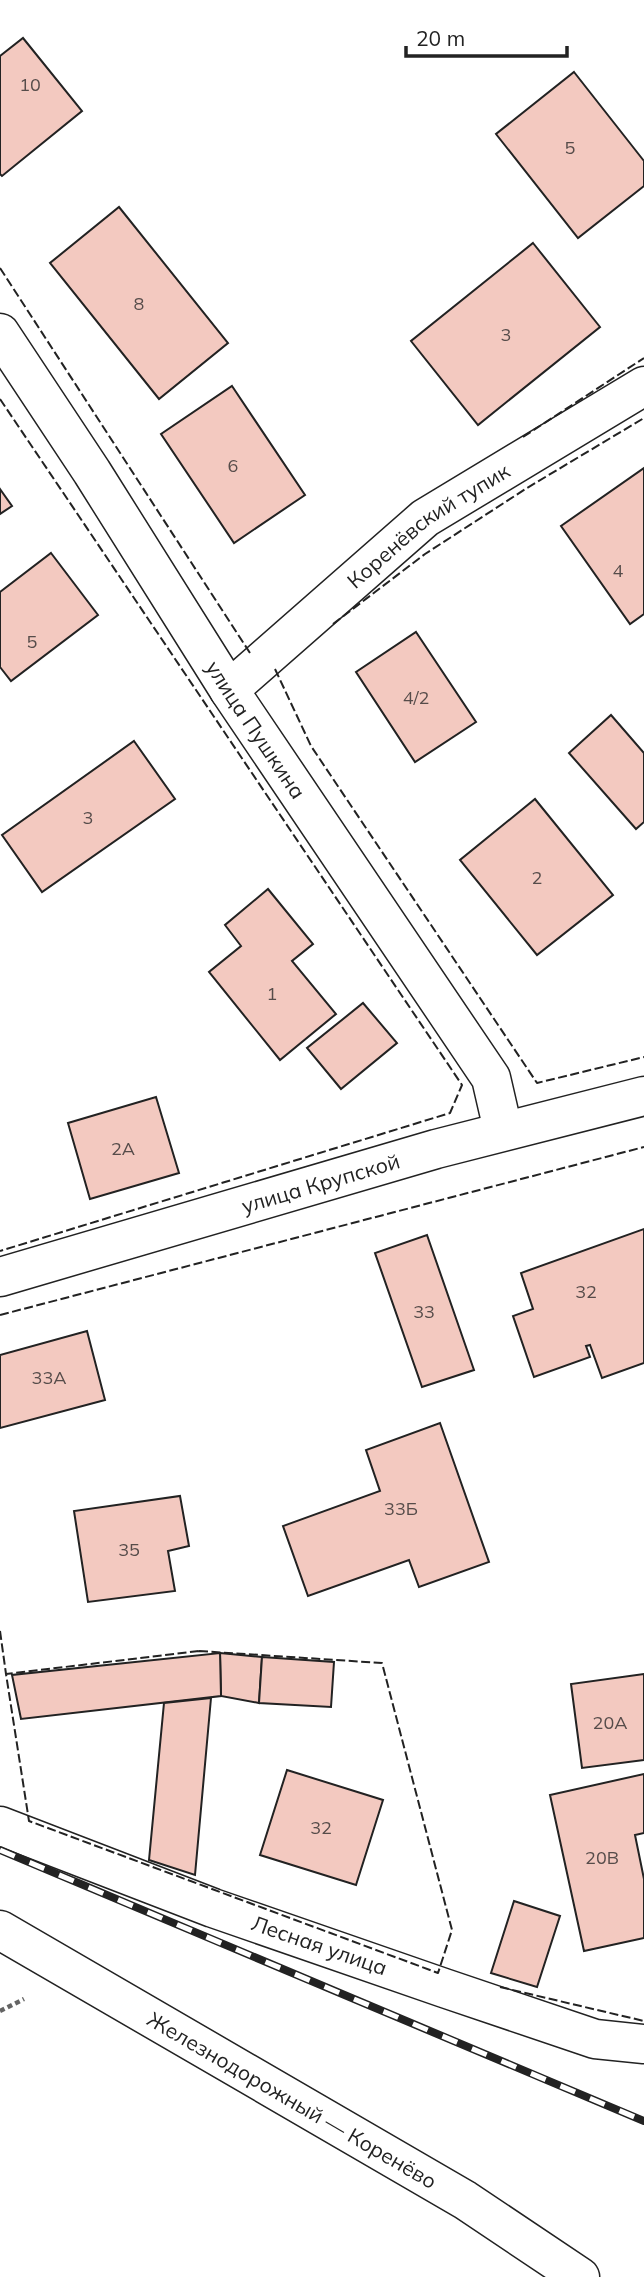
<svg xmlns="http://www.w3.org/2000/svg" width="644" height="2277" viewBox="0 0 644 2277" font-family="Mulish,sans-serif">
  <rect width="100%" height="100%" fill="#fff"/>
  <!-- building -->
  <g fill="#f3c9c0" stroke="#222" stroke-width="2">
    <polygon points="23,38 82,111 2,176 0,174 0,56"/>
    <polygon points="574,72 644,161 644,186 578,238 496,134"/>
    <polygon points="119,207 228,343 159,399 50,263"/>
    <polygon points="533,243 600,327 478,425 411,341"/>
    <polygon points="232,386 305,495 234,543 161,434"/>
    <polygon points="644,468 644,614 630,624 561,526"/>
    <polygon points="0,489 12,506 0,514"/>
    <polygon points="51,553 98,615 11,681 0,667 0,592"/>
    <polygon points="416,632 476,722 415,762 356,672"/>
    <polygon points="611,715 644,753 644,822 636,829 569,753"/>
    <polygon points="134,741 175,799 42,892 2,835"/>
    <polygon points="535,799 613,895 537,955 460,860"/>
    <polygon points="268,889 313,944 292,961 336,1014 280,1060 209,972 241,946 225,925"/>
    <polygon points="363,1003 397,1043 341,1089 307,1048"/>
    <polygon points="156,1097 179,1173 90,1199 68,1123"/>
    <polygon points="644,1229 644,1363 602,1378 590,1345 586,1346 590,1357 534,1377 513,1316 533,1309 521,1273"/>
    <polygon points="427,1235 474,1370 422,1387 375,1253"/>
    <polygon points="87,1331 105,1400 0,1428 0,1355"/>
    <polygon points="440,1423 489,1562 419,1587 409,1560 308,1596 283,1526 380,1491 366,1450"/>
    <polygon points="180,1496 189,1546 168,1551 175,1591 88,1602 74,1511"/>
    <polygon points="220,1653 262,1657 259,1703 221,1696"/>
    <polygon points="220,1653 221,1696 21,1719 12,1675"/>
    <polygon points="262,1657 334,1662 331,1707 259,1703"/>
    <polygon points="644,1674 644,1760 582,1768 571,1684"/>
    <polygon points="211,1698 195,1875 149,1860 164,1703"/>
    <polygon points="287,1770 383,1800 356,1885 260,1855"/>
    <polygon points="644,1774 644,1833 635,1835 644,1879 644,1938 584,1951 550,1795"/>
    <polygon points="514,1901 560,1916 537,1987 491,1973"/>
  </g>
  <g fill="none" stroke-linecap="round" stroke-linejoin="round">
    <!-- minor casing -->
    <g stroke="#222" stroke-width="41">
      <g id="minor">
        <path id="s1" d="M0,333L92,472L229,690L491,1078L503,1130"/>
        <path id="s2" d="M229,690L425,518L644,386"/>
        <path id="s3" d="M0,1277L436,1149L644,1096"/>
        <path id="s4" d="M0,1826L213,1908L444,1988L595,2039L644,2044"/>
      </g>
    </g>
    <!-- secondary casing -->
    <g stroke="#222" stroke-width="41">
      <g id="secondary">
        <path id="s5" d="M0,1930L465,2200L580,2277"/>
      </g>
    </g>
    <!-- path -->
    <polyline stroke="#646464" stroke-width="4.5" stroke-dasharray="5 3.5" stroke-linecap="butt" points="0,2011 24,1999"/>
    <!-- minor -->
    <use href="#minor" stroke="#fff" stroke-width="38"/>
    <!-- secondary -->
    <use href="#secondary" stroke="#fff" stroke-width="38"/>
    <!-- rail casing -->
    <g stroke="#222" stroke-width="8">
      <polyline id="rail" points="0,1850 644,2121"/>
    </g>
    <!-- rail -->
    <use href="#rail" stroke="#fff" stroke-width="5" stroke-dasharray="16" stroke-linecap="butt"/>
    <!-- fence -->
    <g stroke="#222" stroke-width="2" stroke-dasharray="9 3.5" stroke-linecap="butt">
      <polyline points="0,268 250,653"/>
      <polyline points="0,399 462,1085 450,1113 0,1251"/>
      <polyline points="523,437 644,358"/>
      <polyline points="333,624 425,554 527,488 644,418"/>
      <polyline points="275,669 311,746 537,1083 644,1057"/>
      <polyline points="0,1315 644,1147"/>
      <polyline points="0,1631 6,1674"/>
      <polygon points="199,1651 382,1663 452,1930 438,1973 29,1821 6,1674"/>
      <polyline points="500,1987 644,2021"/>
    </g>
  </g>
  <g text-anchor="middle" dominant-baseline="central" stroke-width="5" stroke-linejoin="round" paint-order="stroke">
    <!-- number labels -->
    <g font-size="18" fill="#564c4a">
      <text x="30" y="84">10</text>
      <text x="570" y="147">5</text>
      <text x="139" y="303">8</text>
      <text x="506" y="334">3</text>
      <text x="233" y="465">6</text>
      <text x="618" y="570">4</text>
      <text x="32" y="641">5</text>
      <text x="416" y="697">4/2</text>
      <text x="88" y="817">3</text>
      <text x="537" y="877">2</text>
      <text x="272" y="993">1</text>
      <text x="123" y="1148">2А</text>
      <text x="586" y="1291">32</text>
      <text x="424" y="1311">33</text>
      <text x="49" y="1377">33А</text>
      <text x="401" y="1508">33Б</text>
      <text x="129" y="1549">35</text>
      <text x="610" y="1722">20А</text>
      <text x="321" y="1827">32</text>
      <text x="602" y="1857">20В</text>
    </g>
    <!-- street labels -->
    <g font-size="21" fill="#222" stroke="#fff">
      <text stroke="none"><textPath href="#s2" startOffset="259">Коренёвский тупик</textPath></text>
      <text stroke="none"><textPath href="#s1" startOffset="472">улица Пушкина</textPath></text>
      <text stroke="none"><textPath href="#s3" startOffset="334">улица Крупской</textPath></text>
      <text stroke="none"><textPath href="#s4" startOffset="341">Лесная улица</textPath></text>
      <text stroke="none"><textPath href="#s5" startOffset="338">Железнодорожный — Коренёво</textPath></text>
    </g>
  </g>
  <!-- scale -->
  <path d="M406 46v10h161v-10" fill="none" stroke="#222222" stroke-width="3.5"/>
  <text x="416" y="46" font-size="21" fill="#222222" stroke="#ffffff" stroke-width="5" paint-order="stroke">20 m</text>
</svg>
